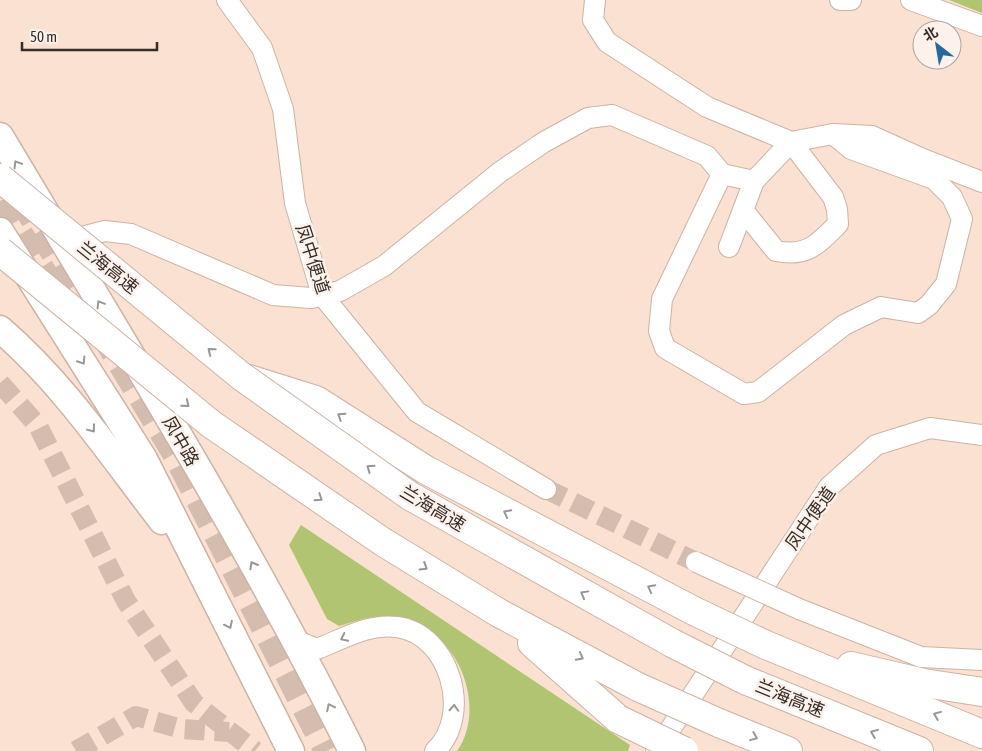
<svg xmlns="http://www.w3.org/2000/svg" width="982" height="751" viewBox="0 0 982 751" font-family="'Asap Condensed','Noto Sans SC',sans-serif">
  <rect width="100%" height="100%" fill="#fbe1d1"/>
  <!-- green -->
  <g fill="#b0c471">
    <polygon points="949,0 982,0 982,13"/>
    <path d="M301,525L630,745L628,751H457C482,716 467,659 434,635C429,632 424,626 418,625C406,621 389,617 377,617C365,617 351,623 339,626L327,619L289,545Z"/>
  </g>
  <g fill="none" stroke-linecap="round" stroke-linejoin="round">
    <!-- minor-tunnel -->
    <g stroke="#d4bdaf" stroke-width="20" stroke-dasharray="20 10" stroke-linecap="butt">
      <polyline points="0,383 38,426 126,601 194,703 255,751"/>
      <polyline points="546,489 696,562"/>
      <polyline points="76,751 136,716 182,729 229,732"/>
    </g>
    <!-- major-tunnel -->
    <g stroke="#d4bdaf" stroke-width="26" stroke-dasharray="26 13" stroke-linecap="butt">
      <polyline points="0,164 176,455 327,751"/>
      <polyline points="0,201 49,281"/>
    </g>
    <!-- minor casing -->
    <g stroke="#ccb3a3" stroke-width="22">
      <g id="minor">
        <polyline points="227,0 262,48 283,109 295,203 322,295 417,412 546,489"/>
        <path d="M595,0L593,20L607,42L707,107L791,142L833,197L837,209L838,224C817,245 807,257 776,251L743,210"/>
        <polyline points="840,0 851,0"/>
        <polyline points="911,0 982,26"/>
        <polyline points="722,174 662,299 659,331 665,348 744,394 758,392 844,325 881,307 918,313 929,305 946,284 962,219 952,197 934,179 851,149 833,134"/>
        <polyline points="66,241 105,231 131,234 273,295 311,298 340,291 384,266 500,172 544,142 588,118 612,115 707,156 722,174 754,181"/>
        <polyline points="729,247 754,181 791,142 833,134 872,136 923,159 982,182"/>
        <polyline points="799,609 921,657 982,660"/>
        <path d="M297,641L317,649C343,639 368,623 397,627C450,634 473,715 435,751"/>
        <polyline points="656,751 829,487 876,445 930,428 982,435"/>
      </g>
    </g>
    <!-- major casing -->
    <g stroke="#ccb3a3" stroke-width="29">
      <g id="major">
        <path d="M0,136C121,339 247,540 352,751"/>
        <polyline points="0,231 144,459 291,751"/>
        <path d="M0,329C64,384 111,455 162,521"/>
      </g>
    </g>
    <!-- highway casing -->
    <g stroke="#ccb3a3" stroke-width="30">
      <g id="highway">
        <polyline points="249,379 316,400 426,470 694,611"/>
        <polyline points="410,496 672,643"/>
        <polyline points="383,542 499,613 638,687"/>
        <polyline points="532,643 618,719"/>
        <polyline points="766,645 982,734"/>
        <polyline points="851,666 924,683 982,692"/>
        <polyline points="745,680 919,751"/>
        <polyline points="719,723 788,751"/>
      </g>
    </g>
    <!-- minor -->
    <use href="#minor" stroke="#fff" stroke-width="20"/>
    <!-- major -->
    <use href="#major" stroke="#fff" stroke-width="26"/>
    <!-- highway -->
    <use href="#highway" stroke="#fff" stroke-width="28"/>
    <!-- minor-bridge casing -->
    <g stroke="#ccb3a3" stroke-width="22" stroke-linecap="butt">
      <polyline id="minor-bridge" points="696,562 799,609"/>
    </g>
    <!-- highway-bridge casing -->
    <g stroke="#ccb3a3" stroke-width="30" stroke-linecap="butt">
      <g id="highway-bridge">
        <polyline points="0,178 241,376 410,496"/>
        <polyline points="0,251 211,424 383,542"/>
        <polyline points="694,611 766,645"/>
        <polyline points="672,643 745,680"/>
        <polyline points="638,687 719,723"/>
        <polyline points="618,719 684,751"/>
      </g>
    </g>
    <!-- minor-bridge -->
    <use href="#minor-bridge" stroke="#fff" stroke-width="20"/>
    <!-- highway-bridge -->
    <use href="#highway-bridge" stroke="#fff" stroke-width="28"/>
  </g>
  <!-- one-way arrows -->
  <defs><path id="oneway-chevron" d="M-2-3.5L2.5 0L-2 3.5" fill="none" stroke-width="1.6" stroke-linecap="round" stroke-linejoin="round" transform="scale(1.25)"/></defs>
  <g stroke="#9b9693">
    <use href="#oneway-chevron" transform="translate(17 164) rotate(-121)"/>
    <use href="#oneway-chevron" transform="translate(100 304) rotate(-121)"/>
    <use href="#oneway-chevron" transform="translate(211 351) rotate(-141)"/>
    <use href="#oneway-chevron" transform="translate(82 361) rotate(58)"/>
    <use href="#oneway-chevron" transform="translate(186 404) rotate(39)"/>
    <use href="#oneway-chevron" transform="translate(341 416) rotate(-147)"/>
    <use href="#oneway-chevron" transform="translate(92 429) rotate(53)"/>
    <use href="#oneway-chevron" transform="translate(370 468) rotate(-145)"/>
    <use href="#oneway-chevron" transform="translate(319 498) rotate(34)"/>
    <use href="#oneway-chevron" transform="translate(507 513) rotate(-152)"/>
    <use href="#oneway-chevron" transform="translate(253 565) rotate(-120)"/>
    <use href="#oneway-chevron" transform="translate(424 567) rotate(32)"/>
    <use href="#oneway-chevron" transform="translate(651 588) rotate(-152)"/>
    <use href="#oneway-chevron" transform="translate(584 594) rotate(-151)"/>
    <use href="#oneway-chevron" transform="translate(229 625) rotate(64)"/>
    <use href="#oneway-chevron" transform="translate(344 638) rotate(154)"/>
    <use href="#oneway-chevron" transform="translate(580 657) rotate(28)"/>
    <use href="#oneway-chevron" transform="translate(330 707) rotate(-116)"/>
    <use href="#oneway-chevron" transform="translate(454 708) rotate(-87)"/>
    <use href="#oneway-chevron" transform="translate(937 715) rotate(-158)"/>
    <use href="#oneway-chevron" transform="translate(874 733) rotate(-158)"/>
    <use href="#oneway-chevron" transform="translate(754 737) rotate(22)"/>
  </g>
  <g text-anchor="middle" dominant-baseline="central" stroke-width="5" stroke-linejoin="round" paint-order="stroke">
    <!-- street labels -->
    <g font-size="18" fill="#372d27" stroke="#fcf1eb">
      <text transform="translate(313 259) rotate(72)">凤中便道</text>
      <text transform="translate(108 267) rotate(39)">兰海高速</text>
      <text transform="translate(181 441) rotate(60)">凤中路</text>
      <text transform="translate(433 508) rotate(31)">兰海高速</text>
      <text transform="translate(810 518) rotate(-55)">凤中便道</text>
      <text transform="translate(790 698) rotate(22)">兰海高速</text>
    </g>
  </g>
  <!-- north arrow -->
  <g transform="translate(937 45) rotate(329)"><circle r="24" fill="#fcf1eb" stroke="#ada39d"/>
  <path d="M0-4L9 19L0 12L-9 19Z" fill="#246a9f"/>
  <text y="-8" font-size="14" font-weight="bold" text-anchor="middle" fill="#372d27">北</text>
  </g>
  <!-- scale -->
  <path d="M22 42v8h135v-8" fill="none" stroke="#372d27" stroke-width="2.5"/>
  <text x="30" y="42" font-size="15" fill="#372d27" stroke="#fcf1eb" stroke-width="4" paint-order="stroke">50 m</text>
</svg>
